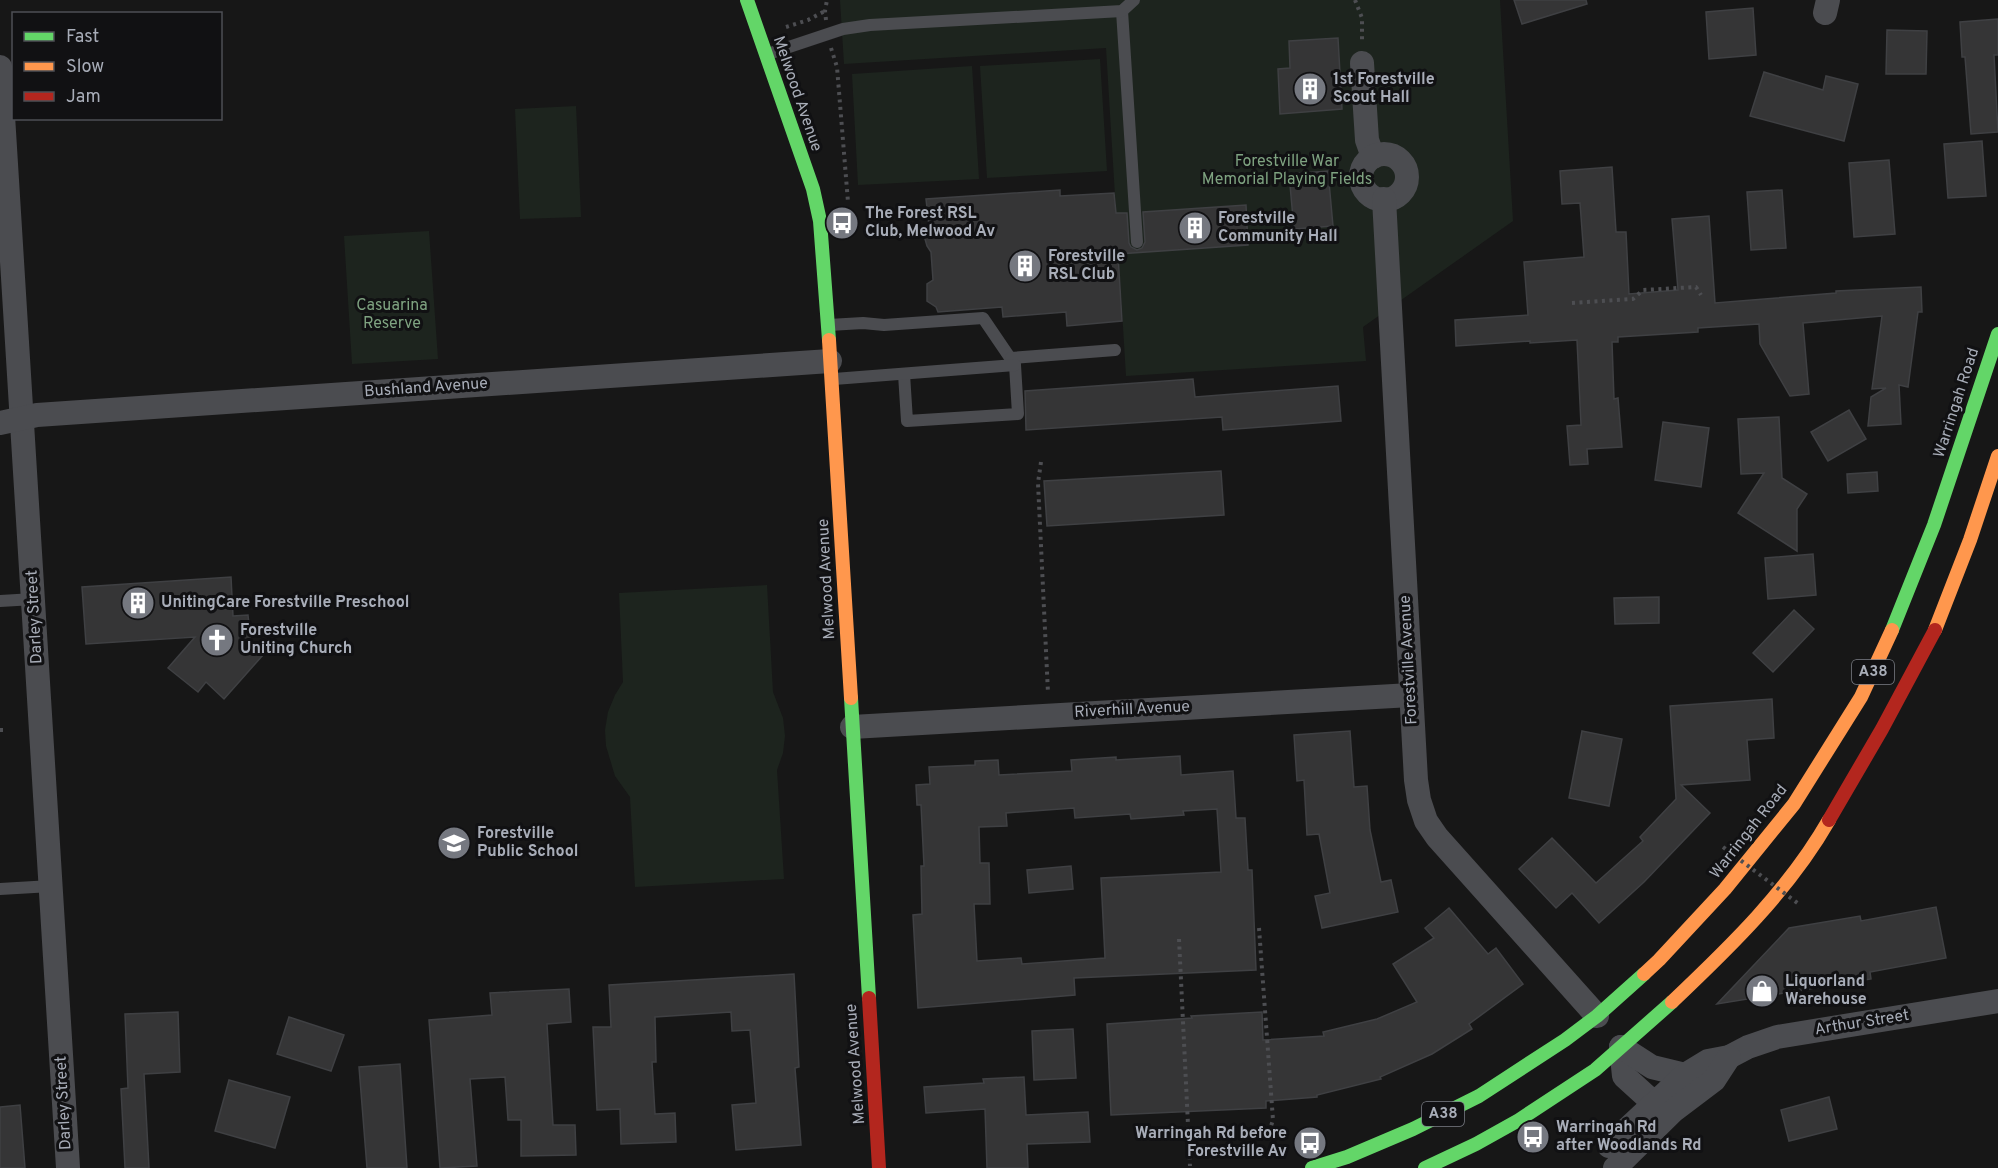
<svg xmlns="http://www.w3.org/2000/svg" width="1998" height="1168" viewBox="0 0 1998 1168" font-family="Overpass,sans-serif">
  <rect width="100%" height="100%" fill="#171717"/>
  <!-- green -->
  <g fill="#1d241e">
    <polygon points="840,0 1500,0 1513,221 1363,327 1366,361 1126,376 1106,48 844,64"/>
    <polygon points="1100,59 1107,171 987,178 980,66"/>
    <polygon points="972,66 979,179 858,185 852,74"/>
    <polygon points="576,106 581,217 520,219 515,109"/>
    <polygon points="429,231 438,359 352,364 344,236"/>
    <polygon points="767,585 773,692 783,718 785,736 783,753 777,770 784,879 635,887 630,797 615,776 606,746 605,730 608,712 615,695 623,682 619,593"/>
  </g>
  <!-- building -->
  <g fill="#353536" stroke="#3f4043" stroke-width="1.5" fill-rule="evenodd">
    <polygon points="1514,0 1586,0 1587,4 1522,24"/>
    <polygon points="1753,8 1756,55 1709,59 1706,12"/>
    <polygon points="1998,19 1998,55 1994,55 1998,132 1971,134 1965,57 1962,57 1960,22"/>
    <polygon points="1887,30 1927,31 1926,74 1886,74"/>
    <polygon points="1338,38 1342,109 1280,114 1278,69 1290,68 1289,41"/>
    <polygon points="1764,72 1823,90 1826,76 1858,84 1844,141 1750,116"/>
    <polygon points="1982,141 1986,196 1948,198 1944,144"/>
    <polygon points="1889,160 1895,234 1854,237 1849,163"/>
    <polygon points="1612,167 1616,232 1626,232 1629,294 1678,290 1672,219 1709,216 1715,303 1836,293 1836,291 1921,287 1922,312 1918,312 1908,387 1899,385 1901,424 1868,426 1871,397 1886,388 1872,389 1882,316 1803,323 1809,394 1790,396 1760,344 1759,324 1698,328 1698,332 1618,337 1618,342 1612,342 1614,399 1618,398 1622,447 1587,449 1588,464 1570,465 1567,426 1581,425 1577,340 1530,343 1530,341 1456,346 1455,320 1528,315 1524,262 1584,257 1580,203 1562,204 1560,171"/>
    <polygon points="1328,171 1333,226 1294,229 1289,174"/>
    <polygon points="1060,190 1060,196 1114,193 1116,213 1127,213 1129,243 1131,247 1137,250 1142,248 1145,242 1143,212 1246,205 1248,245 1118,254 1122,321 1067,326 1066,312 1003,317 1002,307 938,312 936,307 927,301 927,284 933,280 931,252 927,246 925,239 929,226 926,199"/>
    <polygon points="1782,190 1786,248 1751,250 1747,192"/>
    <polygon points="1193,379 1195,397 1338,386 1341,421 1223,430 1222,417 1026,430 1025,391"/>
    <polygon points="1849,410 1866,439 1828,461 1811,432"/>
    <polygon points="1779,417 1782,478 1807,494 1797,509 1797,551 1738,513 1764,473 1741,474 1738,419"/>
    <polygon points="1663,422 1709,428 1701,487 1655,480"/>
    <polygon points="1221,471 1224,515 1047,526 1044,481"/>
    <polygon points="1877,472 1878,491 1848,493 1847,474"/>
    <polygon points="1813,554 1816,595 1768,599 1765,558"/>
    <polygon points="231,577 233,616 248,615 251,644 263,655 224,699 206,682 198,692 168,668 195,637 86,644 82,587"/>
    <polygon points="1659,597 1659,623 1615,624 1614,598"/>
    <polygon points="1794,610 1814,629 1773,672 1753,653"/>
    <polygon points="1772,699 1774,738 1747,740 1750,780 1681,785 1710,813 1644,882 1599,923 1572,893 1556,908 1519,869 1552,838 1596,883 1643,841 1640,837 1676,799 1670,706"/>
    <polygon points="1350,731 1354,787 1367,786 1370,830 1381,882 1391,880 1398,912 1322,928 1315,896 1330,893 1319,834 1307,835 1304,780 1297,781 1294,735"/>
    <polygon points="1582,731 1622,739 1609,806 1569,798"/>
    <path d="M1180,756L1181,775L1233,771L1236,818H1245L1248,870H1252L1256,970L1074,978L1075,995L918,1008L913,915L922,914L921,866H924L921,805H917L916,785L930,784L929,767L975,765V761L998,760L999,775L1072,771L1071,760L1116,757V760ZM1074,808L1075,818L1130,814L1131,819L1184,815L1183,811L1217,809L1221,872L1101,878L1105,958L1022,964L1021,958L977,961L974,904H990L989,863H980L979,827L1007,826L1006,813Z"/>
    <polygon points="1071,866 1073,889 1029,893 1027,870"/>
    <polygon points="1936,907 1946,958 1870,972 1871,979 1717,1004 1789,928 1860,916 1861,921"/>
    <polygon points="1449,908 1488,954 1496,948 1523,984 1469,1024 1472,1029 1432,1054 1380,1077 1381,1079 1317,1095 1317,1097 1266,1101 1266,1108 1111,1115 1107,1024 1192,1018 1191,1016 1262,1012 1263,1040 1324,1036 1323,1032 1377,1019 1417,1002 1393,964 1434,938 1425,928"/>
    <polygon points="794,974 799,1067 795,1068 801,1145 736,1150 732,1105 756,1103 750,1030 732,1031 731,1012 655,1017 656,1062 652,1062 655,1114 675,1113 676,1142 621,1144 620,1109 597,1110 593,1027 611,1027 609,985"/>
    <polygon points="569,989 571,1022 547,1024 553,1125 575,1125 576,1155 521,1156 521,1120 508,1120 505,1077 470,1079 477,1166 440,1168 429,1020 492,1015 490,993"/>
    <polygon points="178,1012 180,1072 144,1074 149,1168 125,1168 121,1089 128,1088 125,1014"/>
    <polygon points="289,1017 344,1035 331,1071 277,1054"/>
    <polygon points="1073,1029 1076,1078 1034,1080 1032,1031"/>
    <polygon points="400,1064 407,1168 367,1168 359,1067"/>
    <polygon points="1024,1077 1026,1115 1088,1112 1090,1142 1027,1144 1028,1168 987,1168 985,1109 926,1113 924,1087 984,1083 983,1079"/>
    <polygon points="229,1080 290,1097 275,1148 215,1131"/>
    <polygon points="1829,1097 1837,1129 1789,1141 1781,1110"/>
    <polygon points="20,1105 25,1168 0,1168 0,1107"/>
  </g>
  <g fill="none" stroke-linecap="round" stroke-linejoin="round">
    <!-- path -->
    <g stroke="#4d4e52" stroke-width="4" stroke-dasharray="3 4.5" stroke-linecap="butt">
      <polyline points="1355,0 1362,18 1362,42"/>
      <polyline points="826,20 825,11 827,0"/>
      <polyline points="786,27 808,20 825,11"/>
      <polyline points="831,48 837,67 848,202"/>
      <polyline points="1572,303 1633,299 1643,290 1696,287 1701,295"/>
      <polyline points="1041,462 1038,483 1048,693"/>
      <polyline points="0,730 6,730"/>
      <polyline points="1259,928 1273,1120 1270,1129 1271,1145"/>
      <polyline points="1179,939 1190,1166"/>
    </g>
    <!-- lane -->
    <g stroke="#4b4c50" stroke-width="12">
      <polyline points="1122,11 1137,242"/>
      <polyline points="768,54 843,29 870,25 1122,11 1134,0"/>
      <polyline points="829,325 863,323 884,325 983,318 1015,365 1018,414 907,421 904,374"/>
      <polyline points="1011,358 1115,350"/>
      <polyline points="834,379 1015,365"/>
      <polyline points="0,601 34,599"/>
      <polyline points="0,889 51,886"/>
    </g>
    <!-- street -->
    <g stroke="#4b4c50" stroke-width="24">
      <polyline points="1825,13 1828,0"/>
      <polyline points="1362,63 1367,140 1373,157"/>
      <polyline points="0,67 68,1168"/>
      <circle cx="1384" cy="177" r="23"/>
      <polyline points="1384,199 1416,780 1419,800 1426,821 1437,837 1597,1016"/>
      <polyline points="0,423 37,415 830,361"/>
      <polyline points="852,727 1411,695"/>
      <polyline points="1621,1047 1624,1076 1646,1096 1668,1108"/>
      <polyline points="1621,1047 1652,1067 1685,1075"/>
      <polyline points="1609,1146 1685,1075 1708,1061 1729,1057 1748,1047 1777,1037 1998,1001"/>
      <polyline points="1615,1168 1673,1111 1714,1080 1729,1057"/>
    </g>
    <!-- fast -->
    <g stroke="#63d668" stroke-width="14">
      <polyline points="747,0 813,189 820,221 829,340"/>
      <polyline points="1892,630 1934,525 1998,334"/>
      <polyline points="851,698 869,998"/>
      <polyline points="1312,1168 1347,1157 1413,1129 1479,1096 1565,1040 1597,1016 1644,974"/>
      <polyline points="1425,1168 1476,1144 1519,1120 1595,1070 1672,1002"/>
    </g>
    <!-- slow -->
    <g stroke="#ff974d" stroke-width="14">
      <polyline points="829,340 851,698"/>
      <polyline points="1935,630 1970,540 1998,456"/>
      <polyline points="1644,974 1659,960 1725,889 1794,804 1861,697 1892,630"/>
      <path d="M1672,1002C1730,947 1789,890 1829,820"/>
    </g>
    <!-- jam -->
    <g stroke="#b3261e" stroke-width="14">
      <polyline points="1829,820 1882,729 1935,630"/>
      <polyline points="869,998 879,1168"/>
    </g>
    <!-- path-bridge -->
    <polyline stroke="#4d4e52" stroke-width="4" stroke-dasharray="3 4.5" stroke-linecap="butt" points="1723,847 1800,905"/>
  </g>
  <!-- icons -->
  <defs>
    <g id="building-disc" transform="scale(1.725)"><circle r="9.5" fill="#757880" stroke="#111113"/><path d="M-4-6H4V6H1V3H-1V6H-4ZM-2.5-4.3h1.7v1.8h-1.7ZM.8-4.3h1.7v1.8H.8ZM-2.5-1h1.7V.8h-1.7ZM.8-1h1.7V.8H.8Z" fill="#fff"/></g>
    <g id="bus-disc" transform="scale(1.725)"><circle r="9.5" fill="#757880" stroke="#111113"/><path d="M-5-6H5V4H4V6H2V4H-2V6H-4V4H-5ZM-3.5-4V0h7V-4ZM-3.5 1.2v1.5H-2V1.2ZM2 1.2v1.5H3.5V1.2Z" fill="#fff"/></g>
    <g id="church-disc" transform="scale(1.725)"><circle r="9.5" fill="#757880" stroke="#111113"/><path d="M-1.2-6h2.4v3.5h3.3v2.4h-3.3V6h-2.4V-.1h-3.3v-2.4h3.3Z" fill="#fff"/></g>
    <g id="school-disc" transform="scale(1.725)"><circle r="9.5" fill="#757880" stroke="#111113"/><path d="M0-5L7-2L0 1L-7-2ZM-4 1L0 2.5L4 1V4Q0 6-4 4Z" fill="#fff"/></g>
    <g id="shop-disc" transform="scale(1.725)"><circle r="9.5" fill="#757880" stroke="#111113"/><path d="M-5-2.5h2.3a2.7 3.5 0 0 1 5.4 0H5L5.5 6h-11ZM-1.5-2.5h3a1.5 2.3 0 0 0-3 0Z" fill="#fff"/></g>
  </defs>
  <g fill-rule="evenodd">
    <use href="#building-disc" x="1310" y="89"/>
    <use href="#bus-disc" x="842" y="223"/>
    <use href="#building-disc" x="1195" y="228"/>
    <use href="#building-disc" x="1025" y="266"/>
    <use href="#building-disc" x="138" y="603"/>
    <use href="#church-disc" x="217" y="640"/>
    <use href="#school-disc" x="454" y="843"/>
    <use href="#shop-disc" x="1762" y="991"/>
    <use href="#bus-disc" x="1533" y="1137"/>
    <use href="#bus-disc" x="1310" y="1143"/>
  </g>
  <g text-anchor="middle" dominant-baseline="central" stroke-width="6" stroke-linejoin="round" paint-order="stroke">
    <!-- shield labels -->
    <g fill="#111113" stroke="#7b7e86" stroke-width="1.5">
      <rect x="1852" y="660" width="42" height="24" rx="4.5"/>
      <rect x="1422" y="1102" width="42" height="24" rx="4.5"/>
    </g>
    <g font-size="15" font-weight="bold" fill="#a8adb8">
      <text x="1873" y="672">A38</text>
      <text x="1443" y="1114">A38</text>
    </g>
    <!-- poi labels -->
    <g font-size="16" font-weight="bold" fill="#a8adb8" stroke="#111113" text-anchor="start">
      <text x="1333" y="80">1st Forestville<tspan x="1333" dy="18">Scout Hall</tspan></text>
      <text x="865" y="214">The Forest RSL<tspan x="865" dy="18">Club, Melwood Av</tspan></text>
      <text x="1218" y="219">Forestville<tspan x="1218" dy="18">Community Hall</tspan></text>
      <text x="1048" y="257">Forestville<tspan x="1048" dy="18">RSL Club</tspan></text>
      <text x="161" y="603">UnitingCare Forestville Preschool</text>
      <text x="240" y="631">Forestville<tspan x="240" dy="18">Uniting Church</tspan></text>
      <text x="477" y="834">Forestville<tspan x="477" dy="18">Public School</tspan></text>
      <text x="1785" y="982">Liquorland<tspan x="1785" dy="18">Warehouse</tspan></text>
      <text x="1556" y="1128">Warringah Rd<tspan x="1556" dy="18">after Woodlands Rd</tspan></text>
      <text x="1287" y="1134" text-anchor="end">Warringah Rd before<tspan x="1287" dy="18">Forestville Av</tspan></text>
    </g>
    <!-- street labels -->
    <g font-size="16" fill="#a8adb8" stroke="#111113">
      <text transform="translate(797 94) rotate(71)">Melwood Avenue</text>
      <text transform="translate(426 388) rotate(-4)">Bushland Avenue</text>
      <text transform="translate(1957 403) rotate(-72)">Warringah Road</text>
      <text transform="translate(827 579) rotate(-93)">Melwood Avenue</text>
      <text transform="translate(35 617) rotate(-93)">Darley Street</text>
      <text transform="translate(1409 660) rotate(-93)">Forestville Avenue</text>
      <text transform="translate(1132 710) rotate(-3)">Riverhill Avenue</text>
      <text transform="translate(1749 832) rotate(-52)">Warringah Road</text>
      <text transform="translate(1862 1023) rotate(-9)">Arthur Street</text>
      <text transform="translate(856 1064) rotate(-94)">Melwood Avenue</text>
      <text transform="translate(64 1103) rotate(-93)">Darley Street</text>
    </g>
    <!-- park labels -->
    <g font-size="16" fill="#7fa381" stroke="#111113">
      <text x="1287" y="162">Forestville War<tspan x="1287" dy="18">Memorial Playing Fields</tspan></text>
      <text x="392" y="306">Casuarina<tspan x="392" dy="18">Reserve</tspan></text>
    </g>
  </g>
  <!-- legend -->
  <rect x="12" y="12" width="210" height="108" fill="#111113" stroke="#4d4f55" stroke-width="1.5"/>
  <rect x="24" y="32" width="30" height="9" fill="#63d668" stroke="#4d4f55" stroke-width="1.5"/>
  <text x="66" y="42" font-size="18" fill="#a8adb8">Fast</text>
  <rect x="24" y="62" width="30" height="9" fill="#ff974d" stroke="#4d4f55" stroke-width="1.5"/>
  <text x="66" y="72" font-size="18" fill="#a8adb8">Slow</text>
  <rect x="24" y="92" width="30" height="9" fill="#b3261e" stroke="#4d4f55" stroke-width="1.5"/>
  <text x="66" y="102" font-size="18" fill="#a8adb8">Jam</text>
</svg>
